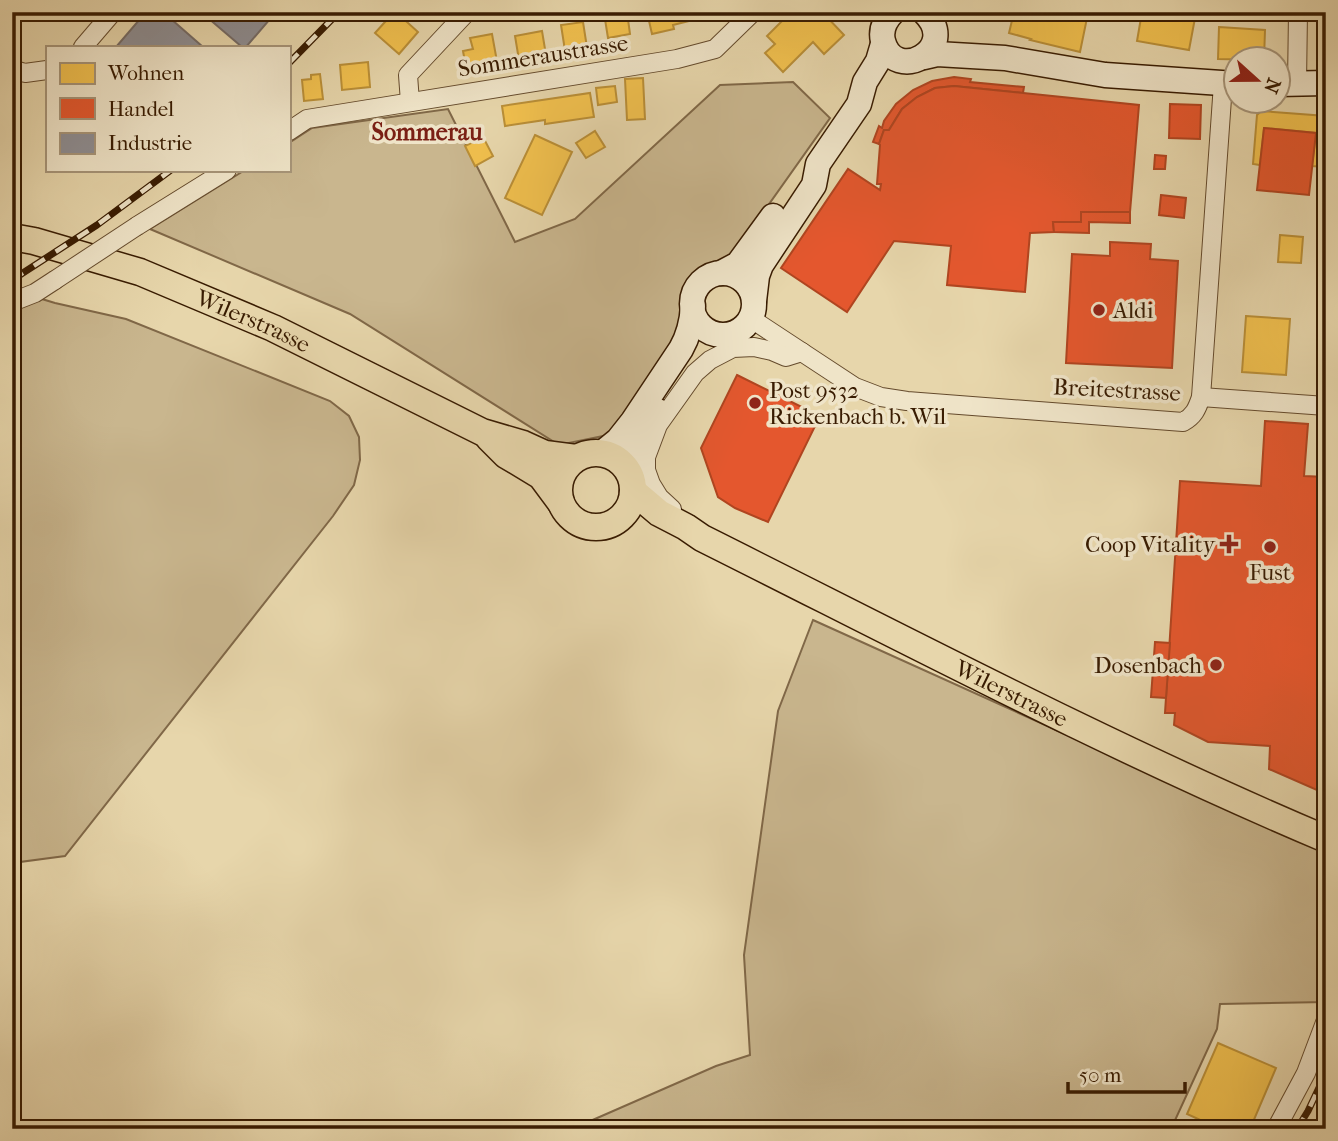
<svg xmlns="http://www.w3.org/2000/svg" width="1338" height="1141" viewBox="0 0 1338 1141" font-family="'IM FELL French Canon',serif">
  <rect width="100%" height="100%" fill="#e7d6ab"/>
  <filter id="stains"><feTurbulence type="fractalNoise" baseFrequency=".00286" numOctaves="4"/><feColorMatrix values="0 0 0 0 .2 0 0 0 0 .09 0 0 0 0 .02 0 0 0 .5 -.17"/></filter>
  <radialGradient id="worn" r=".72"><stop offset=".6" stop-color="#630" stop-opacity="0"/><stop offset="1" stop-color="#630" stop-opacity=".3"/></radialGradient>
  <!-- green -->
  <g fill="#c9b68e" stroke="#806848" stroke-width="2">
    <polygon points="793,82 830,118 733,255 692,283 679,337 608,435 559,445 350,314 150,229 245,170 289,170 289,143 312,128 448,109 515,242 575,219 720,85"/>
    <polygon points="35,293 42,299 55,303 126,319 330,401 349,416 359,437 360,460 354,485 333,516 65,856 12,863 12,302"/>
    <polygon points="813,620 1326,852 1326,1002 1220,1004 1217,1029 1171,1129 572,1129 716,1066 750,1055 744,955 778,711"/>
  </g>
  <!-- homes -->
  <g fill="#f2c14e" stroke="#ba8f37" stroke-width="2">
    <polygon points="394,12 396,12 418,32 399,54 375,33"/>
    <polygon points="627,12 630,34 608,38 604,13"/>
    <polygon points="647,12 687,12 689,21 673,25 674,29 652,34"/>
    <polygon points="791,12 826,12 824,14 844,35 824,54 813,42 783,72 765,53 775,44 767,36"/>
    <polygon points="1014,12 1036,17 1037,12 1062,12 1087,18 1080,52 1030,40 1031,39 1009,33"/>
    <polygon points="1142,12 1160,12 1195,18 1189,50 1137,41"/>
    <polygon points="583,22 588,54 566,57 561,25"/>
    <polygon points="1219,27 1265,30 1264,60 1218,59"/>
    <polygon points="542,31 546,55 519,60 515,36"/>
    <polygon points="492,34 498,67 467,73 463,51 473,49 470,38"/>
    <polygon points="368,62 370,87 342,90 340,65"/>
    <polygon points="320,74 323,99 304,101 302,80 311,79 311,75"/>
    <polygon points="643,78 645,119 627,120 625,79"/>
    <polygon points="615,86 617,102 598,105 596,88"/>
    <polygon points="590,93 594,117 545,124 545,120 505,126 502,106"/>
    <polygon points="1261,111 1326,116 1326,167 1312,166 1316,133 1264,128 1260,165 1253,164 1257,115"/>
    <polygon points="595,131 605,147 586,158 576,143"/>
    <polygon points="535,135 572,152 542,215 505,198"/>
    <polygon points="483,137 493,156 475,166 465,146"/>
    <polygon points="1280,235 1303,237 1301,263 1278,262"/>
    <polygon points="1246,316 1290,319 1286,375 1242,372"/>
    <polygon points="1218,1043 1276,1068 1250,1129 1220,1129 1187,1114"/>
  </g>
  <!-- shops -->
  <g fill="#e4572e" stroke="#b04520" stroke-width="2">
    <polygon points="954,77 971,79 970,82 1024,87 1023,93 954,86 935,88 917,97 902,109 889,130 884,130 879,144 873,142 879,126 882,128 884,121 896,104 913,90 932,81"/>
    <polygon points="954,86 1139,105 1130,212 1081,212 1081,222 1053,222 1054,232 1030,233 1025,292 947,285 951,246 894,241 847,312 781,268 848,169 880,190 881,184 877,184 880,145 879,144 884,130 889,130 902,109 917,97 935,88"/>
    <polygon points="1170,104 1201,105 1200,139 1169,138"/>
    <polygon points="1264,128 1316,133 1309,195 1257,190"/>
    <polygon points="1155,155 1166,156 1165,169 1154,169"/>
    <polygon points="1161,195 1186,198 1184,218 1159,215"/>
    <polygon points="1081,212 1130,212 1130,223 1089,222 1089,233 1054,232 1053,222 1081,222"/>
    <polygon points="1110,242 1151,244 1150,259 1178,261 1172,368 1066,363 1072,254 1110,256"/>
    <polygon points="737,375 820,416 768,522 735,508 718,497 701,448"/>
    <polygon points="1265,421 1308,424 1304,476 1326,477 1326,794 1269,769 1270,746 1208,742 1174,725 1175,713 1165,713 1180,481 1261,486"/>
    <polygon points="1155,642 1170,643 1166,698 1151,697"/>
  </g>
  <!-- industry -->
  <g fill="#8d8d92" stroke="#746b66" stroke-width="2">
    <polygon points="146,12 163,12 203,47 116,47"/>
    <polygon points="201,12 276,12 246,47 242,47"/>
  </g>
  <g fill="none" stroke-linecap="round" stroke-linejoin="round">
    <!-- street casing -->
    <g stroke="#644a2c" stroke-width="20">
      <g id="street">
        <polyline points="83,47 113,12"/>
        <polyline points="12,69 25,73 47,70"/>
        <polyline points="1297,84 1298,12"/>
        <polyline points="410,102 408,75 467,12"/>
        <polyline points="289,131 307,119 677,59 715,49 753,12"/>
        <polyline points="137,226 227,170"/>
        <polyline points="12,302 35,293 55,280"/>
        <path d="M750,318L855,387L881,397L907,401L1183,422C1194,416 1197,409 1201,397L1223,84"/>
        <polyline points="1201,397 1326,406"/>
        <polyline points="672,509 659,497 651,484 646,470 646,457 658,425 695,373 710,360 733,348 754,347 772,351 786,357 802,352"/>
        <polyline points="1276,1129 1306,1073 1326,1020"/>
      </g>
    </g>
    <!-- secondary casing -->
    <g stroke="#381b01" stroke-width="27">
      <g id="secondary">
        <path d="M893,12C885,20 880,29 883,41C894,85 962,49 924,12"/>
        <polyline points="924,57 937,54 1005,58 1105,75 1236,84"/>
        <polyline points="1278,84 1326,83"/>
        <polyline points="721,273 738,264 773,216"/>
        <circle cx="723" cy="304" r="31"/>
        <polyline points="754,301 757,276 761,265 814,185 818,164 859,104 865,82 878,61 883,44"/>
        <path d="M602,453L618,440L633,421L681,349C689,335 692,323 693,306"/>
        <polyline points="629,473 637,446 658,411"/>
      </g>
    </g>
    <!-- primary casing -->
    <g stroke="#381b01" stroke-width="29">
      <g id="primary">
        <path id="s1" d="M12,237L34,241L140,272L273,328L482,432L523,444L545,454L576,458"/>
        <polyline points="489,438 506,455 541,476 561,503"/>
        <circle cx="596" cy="490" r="37"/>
        <path id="s2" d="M633,491L659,513L686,527L702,538C908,641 1113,749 1326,839"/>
      </g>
    </g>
    <!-- street -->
    <use href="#street" stroke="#efe4c8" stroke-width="18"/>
    <!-- secondary -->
    <use href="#secondary" stroke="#efe4c8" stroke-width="24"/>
    <!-- primary -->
    <use href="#primary" stroke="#e7d6ab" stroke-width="26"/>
    <!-- rail casing -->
    <g stroke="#381b01" stroke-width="7">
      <g id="rail">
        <polyline points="289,63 339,12"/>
        <polyline points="12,280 97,225 171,170"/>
        <polyline points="1297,1129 1308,1111 1326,1073"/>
      </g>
    </g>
    <!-- rail -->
    <use href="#rail" stroke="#efe4c8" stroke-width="4.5" stroke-dasharray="13" stroke-linecap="butt"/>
    <!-- street-bridge casing -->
    <g stroke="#644a2c" stroke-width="20" stroke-linecap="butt">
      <polyline id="street-bridge" points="55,280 137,226"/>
    </g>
    <!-- street-bridge -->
    <use href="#street-bridge" stroke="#efe4c8" stroke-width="18"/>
  </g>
  <!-- markers -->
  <g fill="#8f2418" stroke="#efe4c8" stroke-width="2.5">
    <circle cx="1099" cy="310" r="7"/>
    <circle cx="755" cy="403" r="7"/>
    <path d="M1225.5 533.5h7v7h7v7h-7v7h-7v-7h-7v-7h7z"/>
    <circle cx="1270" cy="547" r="7"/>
    <circle cx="1216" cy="665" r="7"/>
  </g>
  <g text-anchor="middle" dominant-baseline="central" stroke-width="7" stroke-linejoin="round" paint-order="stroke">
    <!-- street labels -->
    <g font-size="23" fill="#381b01" stroke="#efe4c8">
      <text transform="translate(543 56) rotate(-9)">Sommeraustrasse</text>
      <text stroke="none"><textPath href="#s1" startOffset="256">Wilerstrasse</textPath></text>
      <text transform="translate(1117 390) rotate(3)">Breitestrasse</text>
      <text stroke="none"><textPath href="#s2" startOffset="430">Wilerstrasse</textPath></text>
    </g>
    <!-- poi labels -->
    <g font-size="23" fill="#381b01" stroke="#efe4c8" text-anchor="start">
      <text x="1113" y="310">Aldi</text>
      <text x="769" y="390">Post 9532<tspan x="769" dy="26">Rickenbach b. Wil</tspan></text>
      <text x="1215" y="544" text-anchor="end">Coop Vitality</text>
      <text x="1270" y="572" text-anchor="middle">Fust</text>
      <text x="1202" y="665" text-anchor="end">Dosenbach</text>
    </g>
    <!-- neighbourhood labels -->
    <g font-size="24" font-weight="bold" fill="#7a1f14" stroke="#efe4c8">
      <text x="427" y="132">Sommerau</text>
    </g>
  </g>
  <!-- margin -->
  <rect width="1338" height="1141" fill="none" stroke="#e7d6ab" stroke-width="42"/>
  <rect x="14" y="14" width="1310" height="1113" fill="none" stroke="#381b01" stroke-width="3.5"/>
  <rect x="21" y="21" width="1296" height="1099" fill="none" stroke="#381b01" stroke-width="2"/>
  <!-- legend -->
  <rect x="46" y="46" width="245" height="126" fill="#efe4c8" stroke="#a69478" stroke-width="2"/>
  <rect x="60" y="63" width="35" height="21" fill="#f2c14e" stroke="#a69478" stroke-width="2"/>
  <text x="108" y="80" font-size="21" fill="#381b01">Wohnen</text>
  <rect x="60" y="98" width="35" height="21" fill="#e4572e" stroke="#a69478" stroke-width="2"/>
  <text x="108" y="116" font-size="21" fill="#381b01">Handel</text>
  <rect x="60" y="133" width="35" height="21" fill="#8d8d92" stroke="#a69478" stroke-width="2"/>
  <text x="108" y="150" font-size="21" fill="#381b01">Industrie</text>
  <!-- north arrow -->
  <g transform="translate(1257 80) rotate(111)"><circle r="33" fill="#efe4c8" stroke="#a69478" stroke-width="2"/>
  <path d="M0-5L12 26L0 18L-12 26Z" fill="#8f2418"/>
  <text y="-10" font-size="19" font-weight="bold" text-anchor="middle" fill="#381b01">N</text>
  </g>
  <!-- scale -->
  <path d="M1068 1082v10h117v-10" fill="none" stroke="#381b01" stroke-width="3.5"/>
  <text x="1079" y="1082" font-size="21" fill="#381b01" stroke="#efe4c8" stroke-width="5" paint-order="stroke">50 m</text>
  <rect width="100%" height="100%" filter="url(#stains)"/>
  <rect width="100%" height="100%" fill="url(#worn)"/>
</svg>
